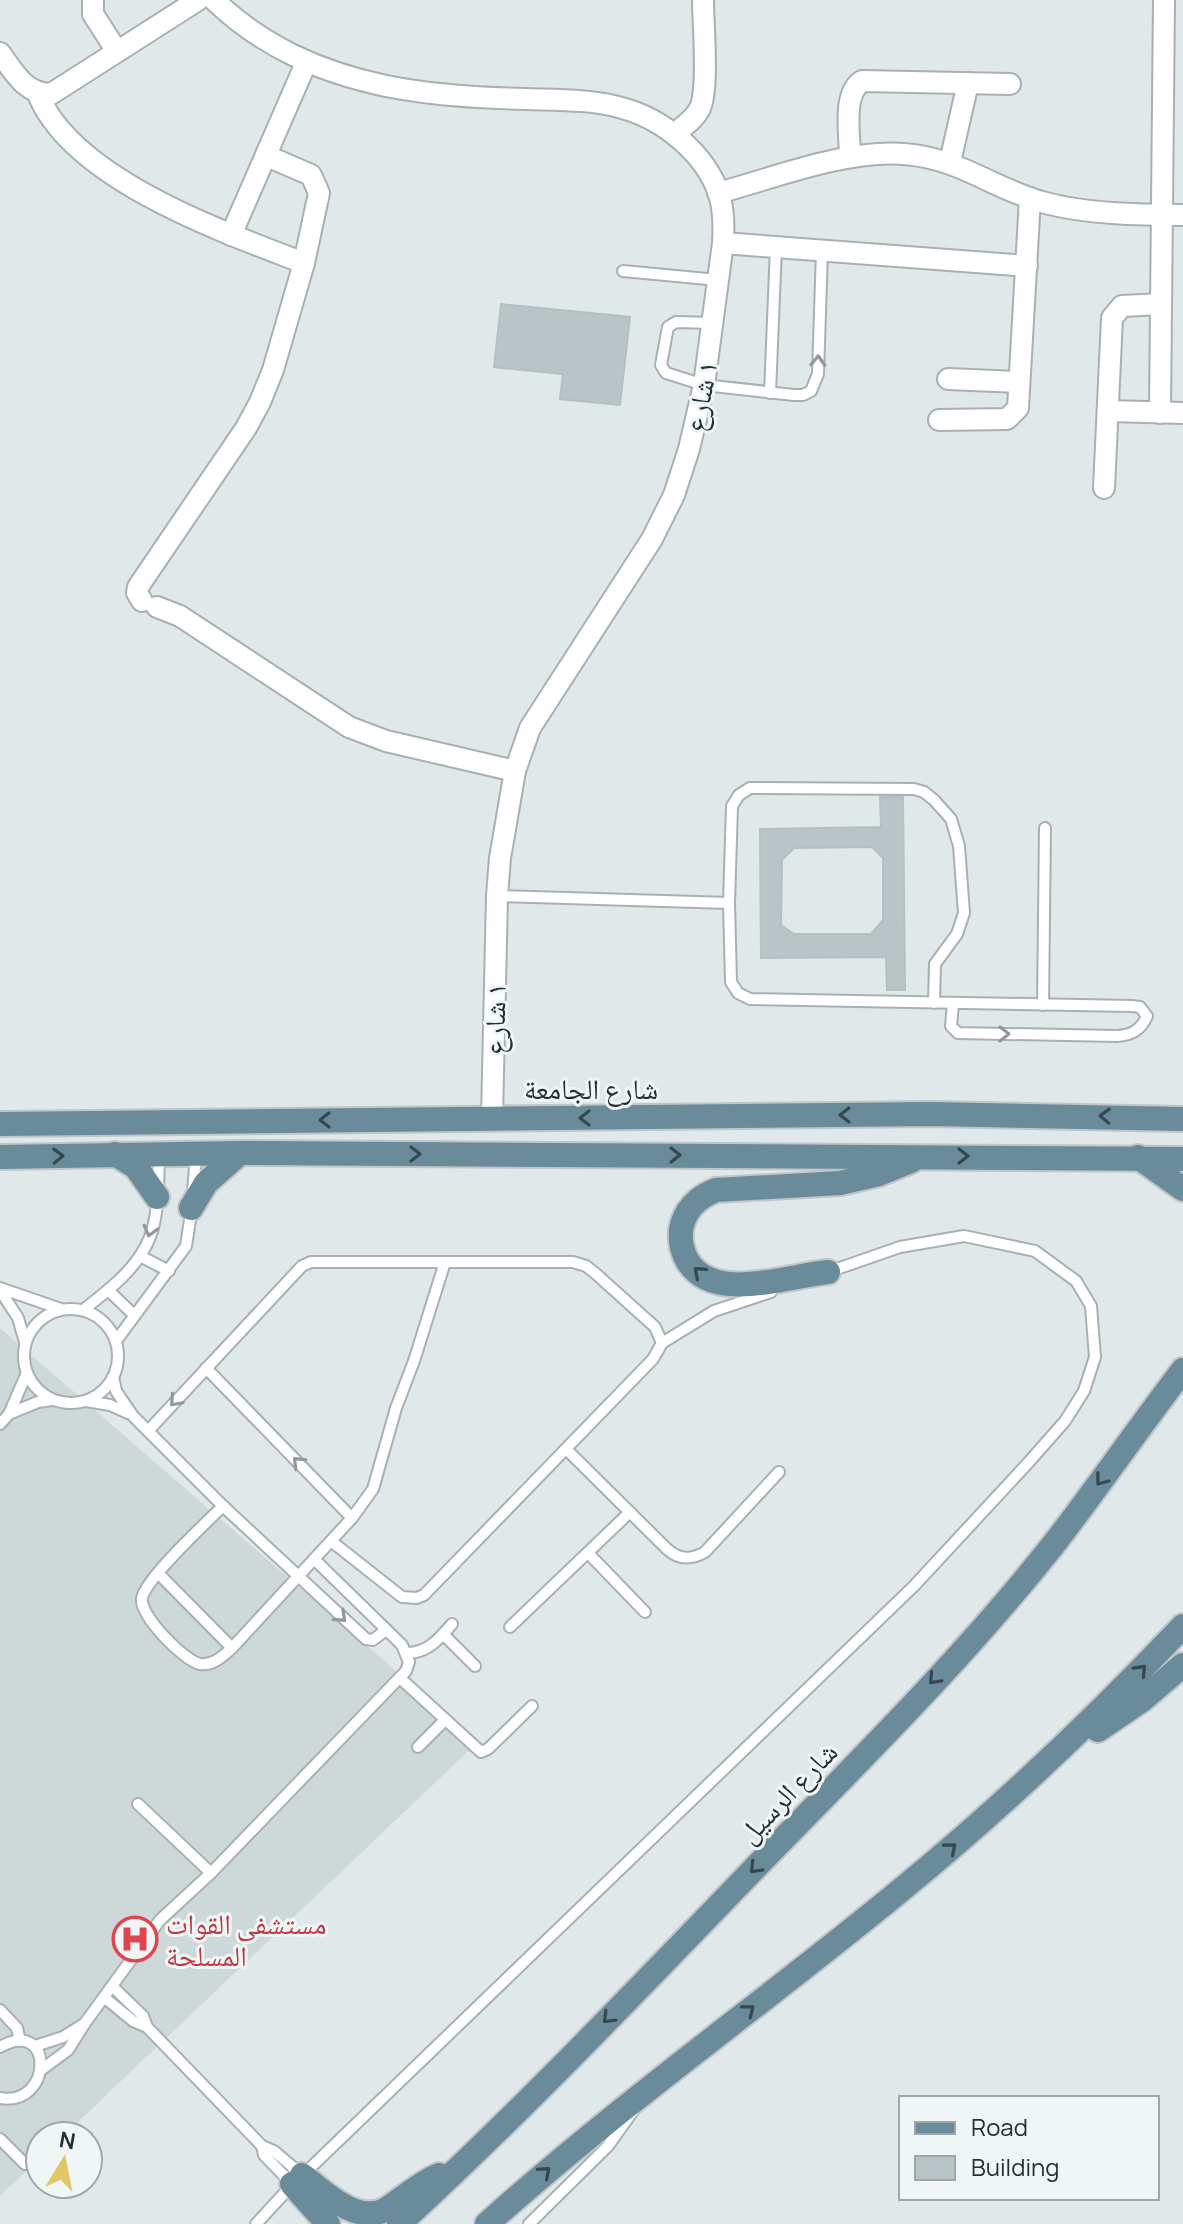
<svg xmlns="http://www.w3.org/2000/svg" width="1183" height="2224" viewBox="0 0 1183 2224" font-family="Manrope,'Noto Naskh Arabic',sans-serif">
  <rect width="100%" height="100%" fill="#e0e8e9"/>
  <!-- built -->
  <polygon fill="#ced8d9" points="0,1328 478,1742 63,2136 40,2136 40,2158 0,2196"/>
  <!-- building -->
  <g fill="#b9c4c6" stroke="#b3c0c2" stroke-width="2" fill-rule="evenodd">
    <polygon points="501,304 630,317 620,405 560,399 563,374 494,367"/>
    <path d="M880,797H903L905,990H887L886,957L761,958L760,829L881,827ZM872,847L883,858V920L871,934H794L781,925L782,860L794,848Z"/>
  </g>
  <g fill="none" stroke-linecap="round" stroke-linejoin="round">
    <!-- lane casing -->
    <g stroke="#a7b1b4" stroke-width="14">
      <g id="lane">
        <polyline points="623,271 718,280"/>
        <polyline points="712,323 676,322 668,327 661,365 666,373 704,385 794,395 803,395 811,391 818,374 822,251"/>
        <polyline points="770,393 776,247"/>
        <polyline points="497,896 729,903"/>
        <path d="M934,1003L935,964L957,934L964,913L959,846L951,819L934,800L924,792L914,789L750,788L739,795L732,806L729,903L731,982L738,993L750,999L1132,1006L1140,1007L1147,1016C1141,1030 1132,1035 1117,1036L958,1033L951,1026L953,1004"/>
        <polyline points="1043,1005 1045,828"/>
        <polyline points="193,1191 196,1155"/>
        <polyline points="140,1256 169,1271"/>
        <polyline points="0,1288 61,1309"/>
        <polyline points="0,1290 18,1318 25,1342"/>
        <polyline points="108,1290 134,1315"/>
        <circle cx="71" cy="1356" r="47"/>
        <path d="M83,1310C109,1290 138,1268 150,1237C159,1215 158,1179 159,1156"/>
        <polyline points="116,1341 186,1246 192,1207"/>
        <polyline points="662,1343 714,1311 771,1292"/>
        <polyline points="206,1368 352,1518"/>
        <polyline points="113,1377 116,1391 133,1416 223,1506 366,1639 373,1640 386,1630"/>
        <polyline points="86,1401 110,1405 128,1413"/>
        <polyline points="11,1413 38,1402 52,1400"/>
        <polyline points="0,1424 9,1414 26,1375"/>
        <polyline points="148,1431 302,1266 311,1262 573,1262 586,1266 595,1273 655,1327 662,1343 653,1359 424,1595 417,1598 402,1597 331,1541"/>
        <path d="M566,1449L667,1549C679,1560 691,1560 705,1552L779,1472"/>
        <path d="M223,1506C206,1523 146,1578 142,1598C139,1615 184,1661 200,1664C213,1666 223,1656 232,1648L352,1518L373,1489L396,1408L414,1361L445,1262"/>
        <polyline points="588,1553 645,1612"/>
        <polyline points="158,1573 232,1648"/>
        <polyline points="510,1627 630,1512"/>
        <polyline points="443,1634 475,1666"/>
        <path d="M407,1653C428,1653 439,1639 452,1624"/>
        <polyline points="400,1678 481,1752 488,1749 532,1706"/>
        <polyline points="418,1747 444,1721"/>
        <polyline points="138,1804 211,1873"/>
        <polyline points="113,1987 143,2016 147,2027 262,2146"/>
        <polyline points="105,1998 133,2021 147,2027"/>
        <polyline points="0,2010 17,2028 20,2041"/>
        <polyline points="35,2046 63,2037 84,2024"/>
        <path d="M0,2047C54,2016 54,2107 0,2098"/>
        <polyline points="41,2070 68,2050 85,2023 160,1920 211,1873 406,1671 409,1662 402,1645 314,1559"/>
        <polyline points="0,2139 25,2164"/>
        <polyline points="304,2174 914,1586 1028,1463 1065,1421 1084,1391 1095,1357 1091,1306 1076,1281 1035,1251 964,1236 900,1247 828,1272"/>
        <polyline points="291,2183 264,2155 262,2146 274,2151 301,2174"/>
        <polyline points="256,2224 292,2185"/>
        <polyline points="529,2224 608,2146 633,2111"/>
      </g>
    </g>
    <!-- street casing -->
    <g stroke="#a7b1b4" stroke-width="24">
      <g id="street">
        <polyline points="93,0 93,14 116,50"/>
        <path d="M214,0C263,47 320,72 386,86C431,95 479,98 525,99C557,100 591,99 622,108C663,119 705,153 719,194C724,210 724,227 723,243L704,385L689,449L674,495L652,539L530,728L515,771L500,858L497,896L492,1118"/>
        <path d="M0,53C14,72 25,94 51,94L198,0"/>
        <path d="M38,94C72,179 223,232 304,263"/>
        <path d="M674,134C683,127 695,119 700,108C709,88 703,24 703,0"/>
        <path d="M850,157C850,135 842,94 862,81L1010,84"/>
        <polyline points="950,162 968,83"/>
        <path d="M718,193C774,178 847,149 904,154C959,158 992,188 1042,202C1084,214 1140,215 1183,215"/>
        <polyline points="231,235 306,63"/>
        <polyline points="723,243 1027,266"/>
        <polyline points="948,379 1019,382"/>
        <polyline points="1108,411 1183,413"/>
        <polyline points="1160,413 1164,0"/>
        <polyline points="939,420 1007,419 1018,408 1030,198"/>
        <polyline points="1104,488 1112,318 1122,306 1161,304"/>
        <polyline points="142,601 137,593 138,587 246,428 260,402 273,370 304,263 319,193 311,175 267,156"/>
        <polyline points="157,607 180,616 349,727 386,741 515,771"/>
      </g>
    </g>
    <!-- primary casing -->
    <g stroke="#c1c5c7" stroke-width="28">
      <g id="primary">
        <polyline points="0,1124 931,1114 1183,1119"/>
        <polyline points="115,1154 136,1167 157,1197"/>
        <polyline points="0,1157 240,1153 1183,1159"/>
        <polyline points="1138,1157 1183,1189"/>
        <polyline points="191,1208 206,1183 240,1153"/>
        <path d="M828,1272C786,1276 712,1304 687,1260C682,1251 680,1240 681,1230C684,1210 698,1197 716,1190L840,1183L879,1174L911,1161"/>
        <polyline points="1098,1730 1142,1700 1183,1665"/>
        <path d="M302,2175C324,2192 355,2224 385,2210C404,2198 418,2184 439,2175"/>
        <polyline points="292,2184 328,2224"/>
        <path d="M399,2224C522,2111 638,1989 754,1869C857,1763 965,1657 1057,1540C1100,1484 1140,1426 1183,1370"/>
        <path d="M487,2224C619,2105 764,2003 901,1890C1001,1808 1094,1720 1183,1626"/>
      </g>
    </g>
    <!-- lane -->
    <use href="#lane" stroke="#fff" stroke-width="10"/>
    <!-- street -->
    <use href="#street" stroke="#fff" stroke-width="20"/>
    <!-- primary -->
    <use href="#primary" stroke="#6a8b99" stroke-width="24"/>
  </g>
  <!-- one-way arrows -->
  <defs><path id="oneway-chevron" d="M-2-3.5L2.5 0L-2 3.5" fill="none" stroke-width="1.6" stroke-linecap="round" stroke-linejoin="round" transform="scale(2)"/></defs>
  <g stroke="#91989b">
    <use href="#oneway-chevron" transform="translate(818 361) rotate(-88)"/>
    <use href="#oneway-chevron" transform="translate(1004 1034) rotate(1)"/>
    <use href="#oneway-chevron" transform="translate(150 1231) rotate(105)"/>
    <use href="#oneway-chevron" transform="translate(175 1401) rotate(132)"/>
    <use href="#oneway-chevron" transform="translate(298 1462) rotate(-135)"/>
    <use href="#oneway-chevron" transform="translate(341 1617) rotate(43)"/>
  </g>
  <g stroke="#354850">
    <use href="#oneway-chevron" transform="translate(845 1115) rotate(179)"/>
    <use href="#oneway-chevron" transform="translate(1105 1116) rotate(-178)"/>
    <use href="#oneway-chevron" transform="translate(585 1118) rotate(180)"/>
    <use href="#oneway-chevron" transform="translate(325 1120) rotate(179)"/>
    <use href="#oneway-chevron" transform="translate(415 1154)"/>
    <use href="#oneway-chevron" transform="translate(675 1155)"/>
    <use href="#oneway-chevron" transform="translate(58 1156) rotate(-2)"/>
    <use href="#oneway-chevron" transform="translate(963 1156)"/>
    <use href="#oneway-chevron" transform="translate(699 1272) rotate(-139)"/>
    <use href="#oneway-chevron" transform="translate(1101 1480) rotate(127)"/>
    <use href="#oneway-chevron" transform="translate(1141 1670) rotate(-47)"/>
    <use href="#oneway-chevron" transform="translate(934 1679) rotate(133)"/>
    <use href="#oneway-chevron" transform="translate(951 1848) rotate(-40)"/>
    <use href="#oneway-chevron" transform="translate(755 1868) rotate(134)"/>
    <use href="#oneway-chevron" transform="translate(749 2010) rotate(-38)"/>
    <use href="#oneway-chevron" transform="translate(608 2018) rotate(135)"/>
    <use href="#oneway-chevron" transform="translate(545 2172) rotate(-41)"/>
  </g>
  <!-- icons -->
  <defs>
    <g id="hospital-ring" transform="scale(2.3)"><circle r="9.5" fill="#f0f6f6" stroke="#e0444e" stroke-width="1.5"/><path d="M-5-5h3v3.5h4V-5h3V5h-3V1.5h-4V5h-3Z" fill="#e0444e"/></g>
  </defs>
  <g fill-rule="evenodd">
    <use href="#hospital-ring" x="135" y="1939"/>
  </g>
  <g text-anchor="middle" dominant-baseline="central" stroke-width="6" stroke-linejoin="round" paint-order="stroke">
    <!-- street labels -->
    <g font-size="28" fill="#233137" stroke="#f0f6f6">
      <text transform="translate(700 396) rotate(-79)">١ شارع</text>
      <text transform="translate(494 1019) rotate(-89)">١ شارع</text>
      <text x="591" y="1088">شارع الجامعة</text>
      <text transform="translate(787 1792) rotate(-46)">شارع الرسيل</text>
    </g>
    <!-- health labels -->
    <g font-size="28" fill="#be3a42" stroke="#f0f6f6" text-anchor="start">
      <text x="166" y="1923">مستشفى القوات<tspan x="166" dy="32">المسلحة</tspan></text>
    </g>
  </g>
  <!-- legend -->
  <rect x="899" y="2096" width="260" height="104" fill="#f0f6f6" stroke="#9ea7aa" stroke-width="2"/>
  <rect x="915" y="2122" width="40" height="12" fill="#6a8b99" stroke="#9ea7aa" stroke-width="2"/>
  <text x="971" y="2136" font-size="24" fill="#233137">Road</text>
  <rect x="915" y="2156" width="40" height="24" fill="#b9c4c6" stroke="#9ea7aa" stroke-width="2"/>
  <text x="971" y="2176" font-size="24" fill="#233137">Building</text>
  <!-- north arrow -->
  <g transform="translate(64 2160) rotate(10)"><circle r="38" fill="#f0f6f6" stroke="#9ea7aa" stroke-width="2"/>
  <path d="M0-6L14 30L0 20L-14 30Z" fill="#e1c766"/>
  <text y="-12" font-size="22" font-weight="bold" text-anchor="middle" fill="#233137">N</text>
  </g>
</svg>
